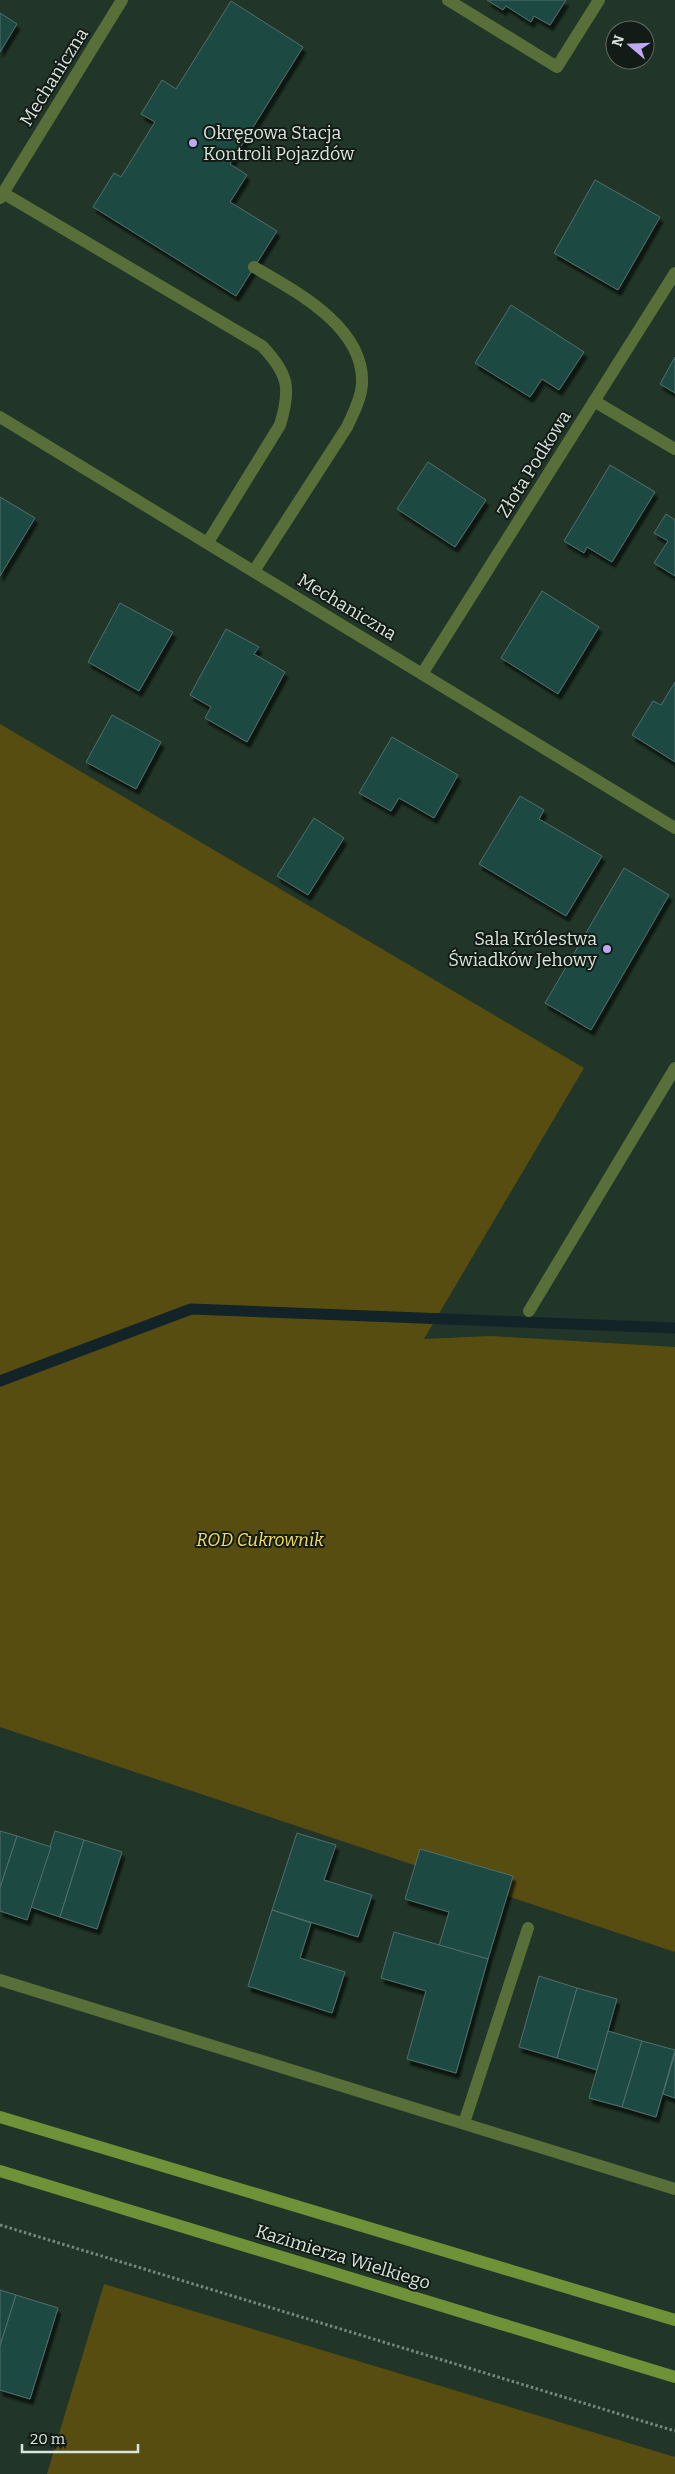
<svg xmlns="http://www.w3.org/2000/svg" width="675" height="2474" viewBox="0 0 675 2474" font-family="Bitter,serif">
  <defs>
    <filter id="shadow"><feDropShadow dx="3" dy="5.5" stdDeviation="1" flood-color="#0009"/></filter>
  </defs>
  <rect width="100%" height="100%" fill="#213628"/>
  <!-- green -->
  <g fill="#574d11">
    <polygon points="0,724 584,1068 424,1339 491,1336 675,1347 675,1952 0,1727"/>
    <polygon points="104,2284 675,2457 675,2474 47,2474"/>
  </g>
  <g fill="none" stroke-linecap="round" stroke-linejoin="round">
    <!-- stream -->
    <polyline stroke="#122427" stroke-width="11" points="0,1381 191,1309 675,1328"/>
  </g>
  <!-- building -->
  <g fill="#1d4843" stroke="#516f6a" filter="url(#shadow)">
    <polygon points="487,0 566,0 550,25 534,16 531,22 506,6 503,10"/>
    <polygon points="231,1 303,47 230,164 247,175 230,202 277,231 236,296 93,207 114,173 121,177 155,122 141,114 162,80 176,89"/>
    <polygon points="0,13 17,24 0,52"/>
    <polygon points="595,180 660,217 618,290 554,253"/>
    <polygon points="511,305 584,352 559,390 542,379 530,397 475,363"/>
    <polygon points="675,357 675,393 660,384"/>
    <polygon points="428,462 486,500 455,547 397,509"/>
    <polygon points="610,465 655,492 612,562 587,547 584,553 564,541"/>
    <polygon points="0,497 35,518 0,576"/>
    <polygon points="666,514 675,520 675,576 654,563 668,541 654,533"/>
    <polygon points="542,591 599,627 558,694 501,658"/>
    <polygon points="120,603 173,632 139,691 88,662"/>
    <polygon points="226,629 259,647 254,654 285,672 247,742 205,718 211,707 190,695"/>
    <polygon points="675,682 675,762 632,735 653,701 661,705"/>
    <polygon points="112,715 161,742 136,789 86,762"/>
    <polygon points="392,737 458,775 434,818 399,798 391,811 359,793"/>
    <polygon points="520,796 544,810 539,819 602,856 566,916 479,864"/>
    <polygon points="314,818 344,838 308,895 277,876"/>
    <polygon points="624,868 669,895 591,1030 545,1003"/>
    <polygon points="0,1831 17,1836 0,1888"/>
    <polygon points="55,1831 84,1840 60,1917 31,1907"/>
    <polygon points="297,1833 336,1845 324,1880 372,1895 358,1937 272,1910"/>
    <polygon points="17,1836 51,1847 27,1920 0,1911 0,1888"/>
    <polygon points="84,1840 122,1852 97,1929 60,1917"/>
    <polygon points="420,1849 513,1876 488,1959 439,1946 449,1912 405,1899"/>
    <polygon points="272,1910 311,1923 300,1958 345,1972 332,2013 248,1986"/>
    <polygon points="394,1932 488,1959 456,2073 407,2059 426,1991 381,1978"/>
    <polygon points="539,1976 577,1988 557,2058 519,2047"/>
    <polygon points="577,1988 617,1999 597,2070 557,2058"/>
    <polygon points="608,2031 642,2041 622,2107 589,2098"/>
    <polygon points="642,2041 675,2050 656,2117 622,2107"/>
    <polygon points="675,2053 675,2098 663,2094"/>
    <polygon points="0,2290 16,2295 0,2346"/>
    <polygon points="16,2295 58,2308 30,2399 0,2390 0,2346"/>
  </g>
  <g fill="none" stroke-linecap="round" stroke-linejoin="round">
    <!-- path -->
    <polyline stroke="#76877c" stroke-width="3" stroke-dasharray="2.5 2.5" stroke-linecap="butt" points="0,2225 675,2431"/>
    <!-- service -->
    <g stroke="#596f3a" stroke-width="12">
      <polyline points="448,0 557,67 599,0"/>
      <path d="M3,193L262,346C289,374 291,389 280,425L208,542"/>
      <path d="M254,267C295,291 365,327 362,384C361,399 353,414 347,427L254,571"/>
      <polyline points="529,1311 675,1068"/>
      <polyline points="0,1980 675,2189"/>
      <polyline points="464,2123 528,1928"/>
    </g>
    <!-- minor -->
    <g stroke="#596f3a" stroke-width="12">
      <polyline points="0,198 122,0"/>
      <polyline points="594,401 675,449"/>
      <polyline points="0,417 675,828"/>
      <polyline points="422,674 675,273"/>
    </g>
    <!-- secondary -->
    <g stroke="#6f9239" stroke-width="12">
      <polyline points="0,2117 675,2320"/>
      <polyline points="0,2171 675,2377"/>
    </g>
  </g>
  <!-- markers -->
  <g fill="#bea9f4" stroke="#121b15" stroke-width="2">
    <circle cx="193" cy="143" r="5"/>
    <circle cx="607" cy="949" r="5"/>
  </g>
  <g text-anchor="middle" dominant-baseline="central" stroke-width="4" stroke-linejoin="round" paint-order="stroke">
    <!-- street labels -->
    <g font-size="18" fill="#d8e4dc" stroke="#121b15">
      <text transform="translate(54 77) rotate(-58)">Mechaniczna</text>
      <text transform="translate(534 464) rotate(-58)">Złota Podkowa</text>
      <text transform="translate(347 607) rotate(31)">Mechaniczna</text>
      <text transform="translate(343 2257) rotate(17)">Kazimierza Wielkiego</text>
    </g>
    <!-- poi labels -->
    <g font-size="18" fill="#d8e4dc" stroke="#121b15" text-anchor="start">
      <text x="203" y="133">Okręgowa Stacja<tspan x="203" dy="21">Kontroli Pojazdów</tspan></text>
      <text x="597" y="939" text-anchor="end">Sala Królestwa<tspan x="597" dy="21">Świadków Jehowy</tspan></text>
    </g>
    <!-- park labels -->
    <g font-size="18" font-style="italic" fill="#f7e05a" stroke="#121b15">
      <text x="260" y="1540">ROD Cukrownik</text>
    </g>
  </g>
  <!-- north arrow -->
  <g transform="translate(630 45) rotate(289)"><circle r="24" fill="#121b15" stroke="#616b65"/>
  <path d="M0-4L9 19L0 12L-9 19Z" fill="#bea9f4"/>
  <text y="-8" font-size="14" font-weight="bold" text-anchor="middle" fill="#d8e4dc">N</text>
  </g>
  <!-- scale -->
  <path d="M22 2444v8h116v-8" fill="none" stroke="#d8e4dc" stroke-width="2.5"/>
  <text x="30" y="2444" font-size="15" fill="#d8e4dc" stroke="#121b15" stroke-width="4" paint-order="stroke">20 m</text>
</svg>
